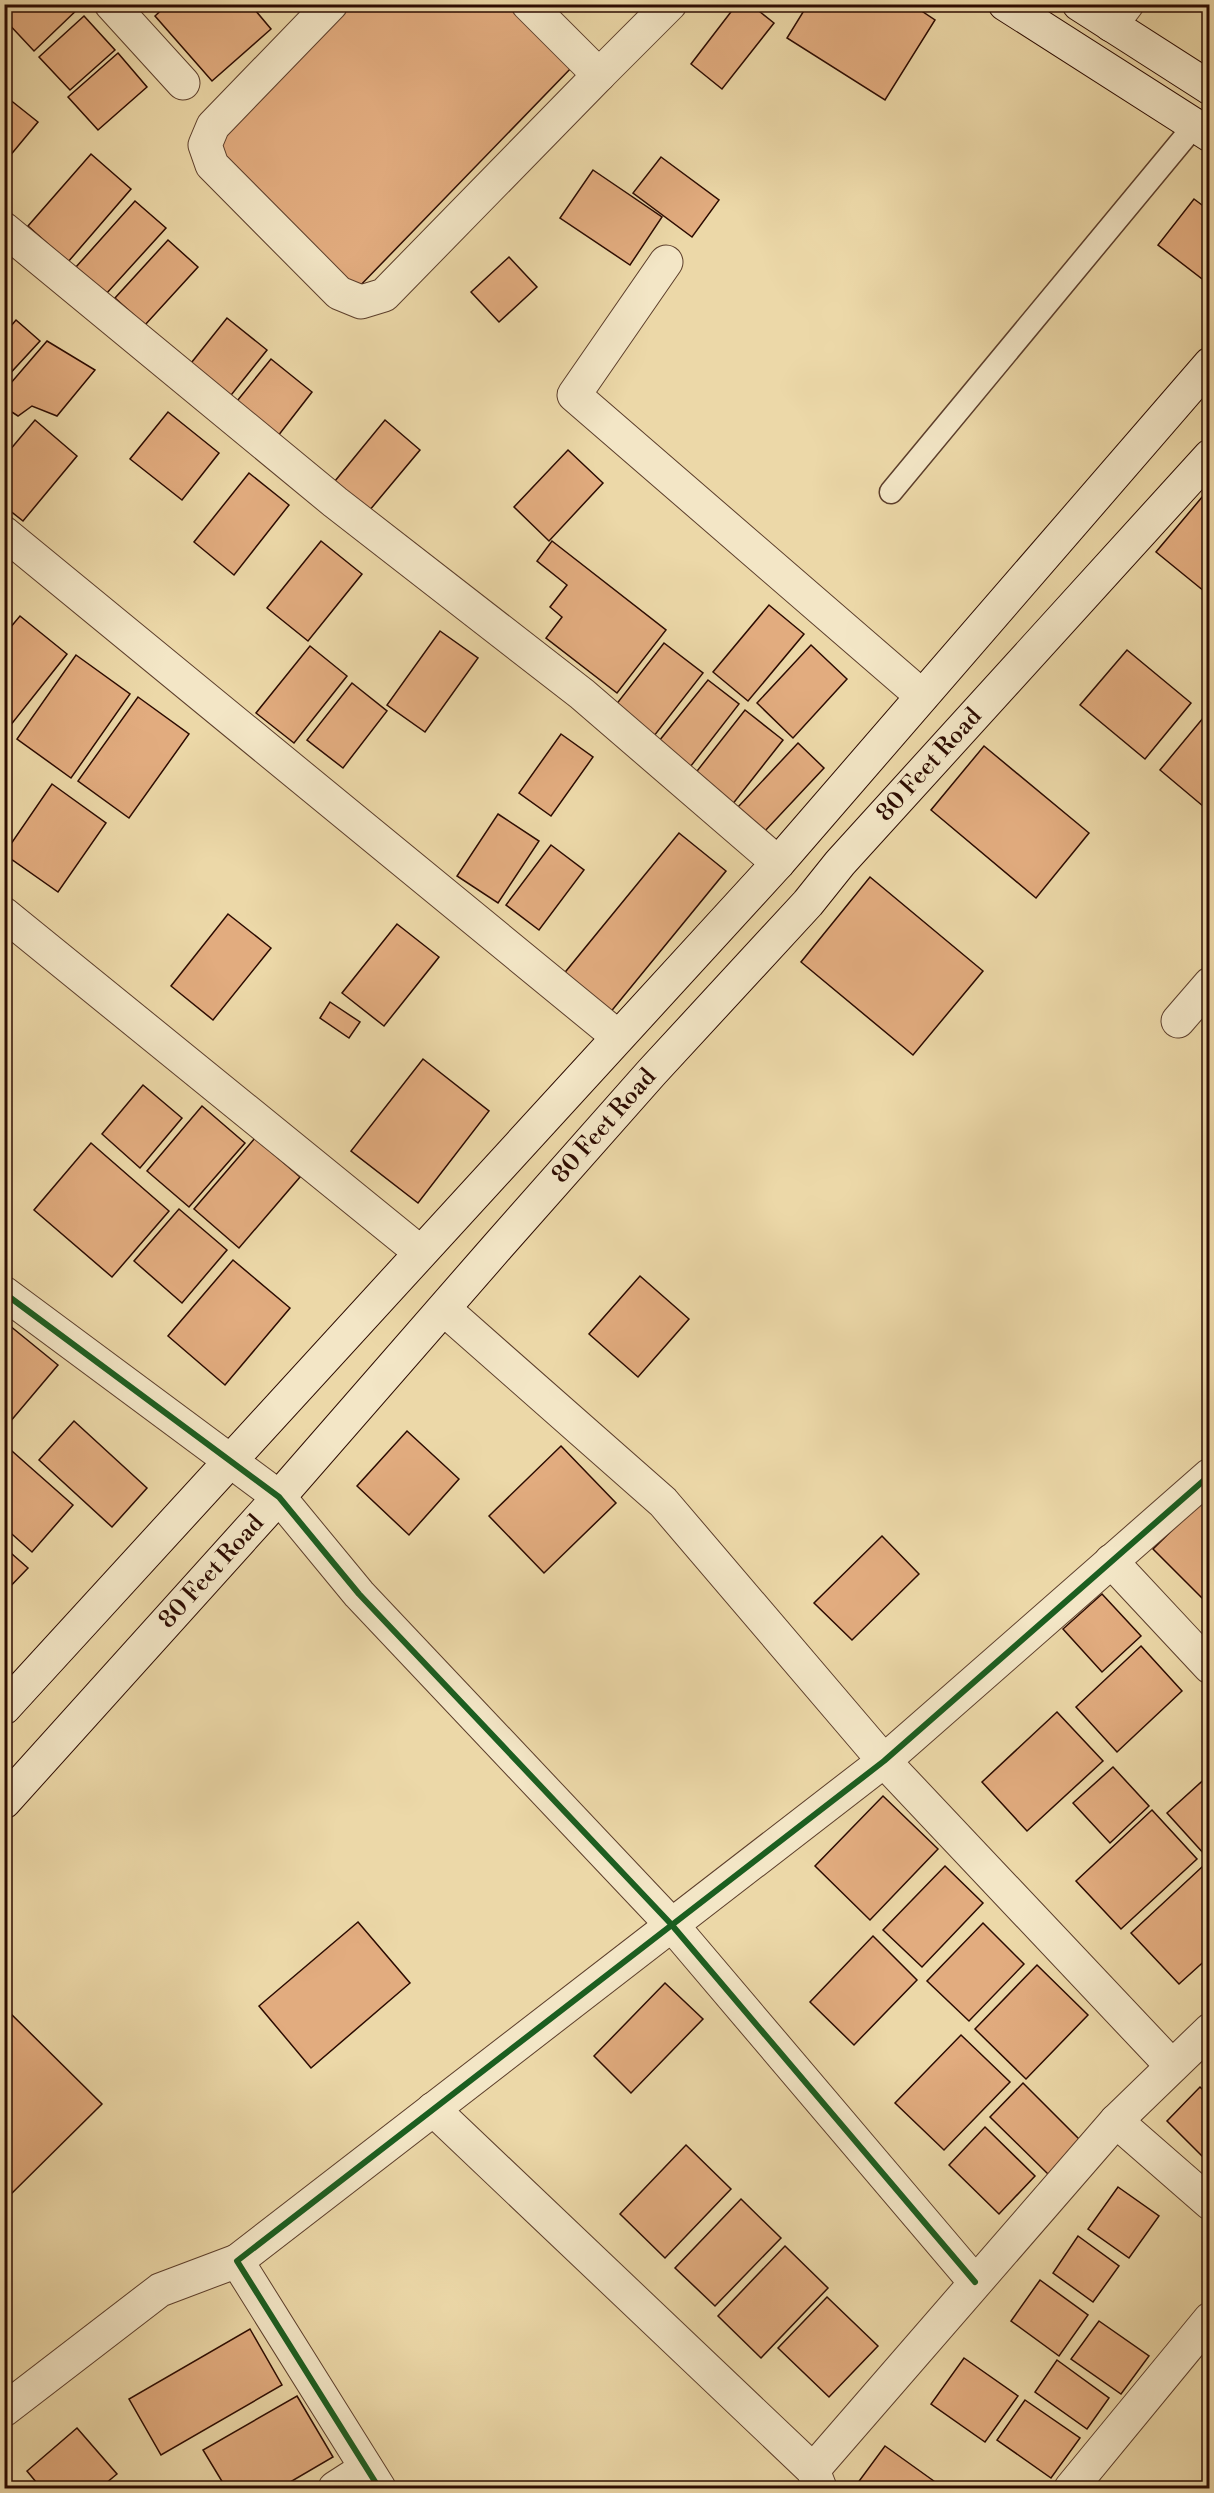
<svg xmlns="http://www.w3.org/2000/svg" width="1214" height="2493" viewBox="0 0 1214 2493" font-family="'Libre Bodoni',serif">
  <rect width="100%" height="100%" fill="#ecd8a8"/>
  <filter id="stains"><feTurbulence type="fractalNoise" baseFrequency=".00333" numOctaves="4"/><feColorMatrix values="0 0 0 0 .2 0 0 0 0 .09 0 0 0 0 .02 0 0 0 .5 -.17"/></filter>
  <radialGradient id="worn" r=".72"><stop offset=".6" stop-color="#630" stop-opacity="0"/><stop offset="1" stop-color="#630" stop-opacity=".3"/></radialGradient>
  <!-- building -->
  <g fill="#e2ac7f" stroke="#2c0b01" stroke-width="1.5">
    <polygon points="14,4 83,4 34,51 4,19 4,13"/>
    <polygon points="168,4 250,4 271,29 212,81 155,16"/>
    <polygon points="348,4 510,4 573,66 354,292 208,143"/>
    <polygon points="737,4 750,4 774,23 722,89 691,64"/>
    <polygon points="808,4 911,4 935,20 885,100 787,38"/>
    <polygon points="84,16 115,50 70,90 39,57"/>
    <polygon points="118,53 147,87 98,130 68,97"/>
    <polygon points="4,95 38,122 4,163"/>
    <polygon points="91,154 131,189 68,262 28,226"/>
    <polygon points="661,157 719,200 692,237 633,193"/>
    <polygon points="593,170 662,217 630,265 560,218"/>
    <polygon points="1194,199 1210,211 1210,285 1158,245"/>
    <polygon points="135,201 166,228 106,294 76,267"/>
    <polygon points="168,240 198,267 145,325 115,298"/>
    <polygon points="509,257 537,287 499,322 471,292"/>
    <polygon points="227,318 267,350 224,404 184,372"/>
    <polygon points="16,320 40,341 4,380 4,334"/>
    <polygon points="47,341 95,370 57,416 32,406 18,416 4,407 4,391"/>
    <polygon points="271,359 312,392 271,445 229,411"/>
    <polygon points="168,412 219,453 182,500 130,459"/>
    <polygon points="35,420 77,456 23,521 4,506 4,457"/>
    <polygon points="385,420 420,450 369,511 335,481"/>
    <polygon points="568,450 603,483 549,541 514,507"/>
    <polygon points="249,473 289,505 234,575 194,542"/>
    <polygon points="1208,490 1210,491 1210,596 1156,552"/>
    <polygon points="321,541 362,574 308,641 267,608"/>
    <polygon points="552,541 666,630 617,693 546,638 562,617 550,607 567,585 537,561"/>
    <polygon points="769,605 804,634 748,701 713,672"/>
    <polygon points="20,616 67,654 6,731 4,635"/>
    <polygon points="440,631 478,658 425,732 387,705"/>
    <polygon points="664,643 703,673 654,736 615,706"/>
    <polygon points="811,645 847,679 793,738 757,703"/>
    <polygon points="310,646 347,676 294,743 256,713"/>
    <polygon points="1127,650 1191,703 1145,759 1080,705"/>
    <polygon points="76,655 130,694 71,778 17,739"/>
    <polygon points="708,680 739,704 687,771 655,746"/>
    <polygon points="352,683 387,711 343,768 307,740"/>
    <polygon points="138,697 189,734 129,818 78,781"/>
    <polygon points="745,710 783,740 728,810 690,780"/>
    <polygon points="1208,712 1210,714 1210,812 1160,770"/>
    <polygon points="561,734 593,757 551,816 519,793"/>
    <polygon points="798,743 824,768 764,832 738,807"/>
    <polygon points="984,746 1089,833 1036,898 931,810"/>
    <polygon points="52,784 106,823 58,892 4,854"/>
    <polygon points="498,814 539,841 498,903 457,876"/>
    <polygon points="679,833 726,871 609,1014 562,976"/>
    <polygon points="551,845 584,870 539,930 506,905"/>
    <polygon points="870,877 983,971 913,1055 801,962"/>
    <polygon points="228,914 271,948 213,1020 171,986"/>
    <polygon points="397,924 439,957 384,1026 342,993"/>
    <polygon points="330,1002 360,1022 349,1038 320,1018"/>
    <polygon points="423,1059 489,1111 418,1203 351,1151"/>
    <polygon points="143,1085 182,1118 140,1168 102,1134"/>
    <polygon points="202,1106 245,1143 189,1207 147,1171"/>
    <polygon points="255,1138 300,1177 239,1248 194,1209"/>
    <polygon points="91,1143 169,1211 112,1277 34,1210"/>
    <polygon points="179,1209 227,1250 182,1303 134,1261"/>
    <polygon points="233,1260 290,1308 225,1385 168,1336"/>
    <polygon points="640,1276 689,1319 638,1377 589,1334"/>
    <polygon points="4,1321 58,1365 4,1429"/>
    <polygon points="74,1421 147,1488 112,1527 39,1460"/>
    <polygon points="407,1431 459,1479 409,1535 357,1486"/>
    <polygon points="4,1444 73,1505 32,1552 4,1527"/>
    <polygon points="561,1446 616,1503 544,1573 489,1516"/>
    <polygon points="1210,1493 1210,1606 1153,1549"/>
    <polygon points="882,1536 919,1574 852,1640 814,1603"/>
    <polygon points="4,1547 28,1568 4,1593"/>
    <polygon points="1102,1594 1141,1636 1102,1672 1063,1629"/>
    <polygon points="1141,1646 1182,1691 1117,1752 1076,1707"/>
    <polygon points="1057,1712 1103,1761 1027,1831 982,1782"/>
    <polygon points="1113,1767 1149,1806 1110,1843 1073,1803"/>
    <polygon points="1210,1774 1210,1851 1205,1855 1167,1813"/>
    <polygon points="883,1796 938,1849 870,1920 815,1866"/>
    <polygon points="1152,1810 1197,1859 1121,1929 1076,1881"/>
    <polygon points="945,1866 983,1903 922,1967 883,1930"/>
    <polygon points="1203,1866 1210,1874 1210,1956 1179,1984 1131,1933"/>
    <polygon points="358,1922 410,1983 311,2068 259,2006"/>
    <polygon points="983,1923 1024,1964 969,2021 927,1981"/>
    <polygon points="873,1936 917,1980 854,2045 810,2002"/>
    <polygon points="1037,1965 1088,2015 1026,2079 975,2029"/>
    <polygon points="665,1983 703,2019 631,2093 594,2056"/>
    <polygon points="4,2007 102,2104 4,2201"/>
    <polygon points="961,2035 1010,2082 944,2150 895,2103"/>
    <polygon points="1023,2083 1081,2141 1049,2175 990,2117"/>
    <polygon points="1200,2087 1210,2097 1210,2164 1167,2121"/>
    <polygon points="985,2127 1035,2176 999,2214 949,2165"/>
    <polygon points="686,2145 731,2189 665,2258 620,2214"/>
    <polygon points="1118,2187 1159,2216 1129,2258 1088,2229"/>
    <polygon points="741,2199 781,2238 715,2306 675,2268"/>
    <polygon points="1078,2236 1119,2266 1093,2302 1053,2273"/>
    <polygon points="785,2246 828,2288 761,2358 718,2316"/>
    <polygon points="1040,2280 1088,2315 1059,2356 1011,2321"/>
    <polygon points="827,2297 878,2346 829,2397 778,2348"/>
    <polygon points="1099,2321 1149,2356 1121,2394 1071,2359"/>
    <polygon points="250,2329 282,2385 161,2455 129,2399"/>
    <polygon points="964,2358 1018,2396 985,2442 931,2404"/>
    <polygon points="1057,2360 1109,2398 1087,2429 1035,2392"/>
    <polygon points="297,2396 333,2457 280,2488 226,2488 203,2450"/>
    <polygon points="1025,2400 1080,2438 1051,2478 997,2440"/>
    <polygon points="77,2428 117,2474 100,2488 41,2488 27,2471"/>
    <polygon points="885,2446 938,2484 934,2488 854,2488"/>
  </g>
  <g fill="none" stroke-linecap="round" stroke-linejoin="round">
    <!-- service casing -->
    <g stroke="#5c3e2b" stroke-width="25">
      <polyline id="service" points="891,492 1195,125"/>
    </g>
    <!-- minor casing -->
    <g stroke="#5c3e2b" stroke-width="35">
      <g id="minor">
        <polyline points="111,4 183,83"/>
        <polyline points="331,4 213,126 205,145 212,165 339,293 361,302 384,295 599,75"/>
        <polyline points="528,4 599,75 670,4"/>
        <polyline points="1111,25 1127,4"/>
        <polyline points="4,229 335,502 582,694 778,863"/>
        <polyline points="666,262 574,395 922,696"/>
        <polyline points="4,533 617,1036"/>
        <polyline points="4,914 420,1252"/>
        <polyline points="1178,1021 1210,984"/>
        <polyline points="4,1293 279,1497 359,1594 671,1924 975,2282"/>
        <polyline points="444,1309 663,1502 884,1761 1172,2066"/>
        <polyline points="1111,1561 1210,1667"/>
        <polyline points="433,2109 813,2470 820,2488"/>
        <polyline points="1116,2121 1210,2203"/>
        <polyline points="4,2410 160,2290 237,2261"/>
        <polyline points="813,2470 1116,2121 1210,2030"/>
        <polyline points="335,2488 366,2468"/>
        <polyline points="379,2488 237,2261 884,1761 1210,1475"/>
        <polyline points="1071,2488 1210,2319"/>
      </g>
    </g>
    <!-- secondary casing -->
    <g stroke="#2c0b01" stroke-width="35">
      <g id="secondary">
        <polyline points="1005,4 1210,135"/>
        <polyline points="1079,4 1210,88"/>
        <polyline points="4,1708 778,863 1210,364"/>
        <path id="s1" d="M4,1802L279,1497L498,1246L652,1072L808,903L840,863L1210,456"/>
      </g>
    </g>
    <!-- service -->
    <use href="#service" stroke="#f3e6c6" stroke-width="22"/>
    <!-- minor -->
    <use href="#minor" stroke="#f3e6c6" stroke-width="33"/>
    <!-- secondary -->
    <use href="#secondary" stroke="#f3e6c6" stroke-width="33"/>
    <!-- cycleway casing -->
    <g stroke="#f3e6c6" stroke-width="10">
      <g id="cycleway">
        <polyline points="4,1293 279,1497 359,1594 671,1924 975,2282"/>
        <polyline points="379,2488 237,2261 884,1761 1210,1475"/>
      </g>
    </g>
    <!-- cycleway -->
    <use href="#cycleway" stroke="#1b5e20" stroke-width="6"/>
  </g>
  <g text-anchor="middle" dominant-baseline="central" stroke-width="4.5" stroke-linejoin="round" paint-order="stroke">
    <!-- street labels -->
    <g font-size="24" fill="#2c0b01" stroke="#f3e6c6">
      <text stroke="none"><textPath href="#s1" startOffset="1390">80 Feet Road</textPath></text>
      <text stroke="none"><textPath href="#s1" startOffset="904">80 Feet Road</textPath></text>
      <text stroke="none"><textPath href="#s1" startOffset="310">80 Feet Road</textPath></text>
    </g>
  </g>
  <!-- margin -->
  <rect width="1214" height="2493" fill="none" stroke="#ecd8a8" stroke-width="24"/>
  <rect x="6" y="6" width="1202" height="2481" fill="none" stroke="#2c0b01" stroke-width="3"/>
  <rect x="12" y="12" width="1190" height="2469" fill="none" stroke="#2c0b01" stroke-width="1.5"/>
  <rect width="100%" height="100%" filter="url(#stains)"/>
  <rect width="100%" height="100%" fill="url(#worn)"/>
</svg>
